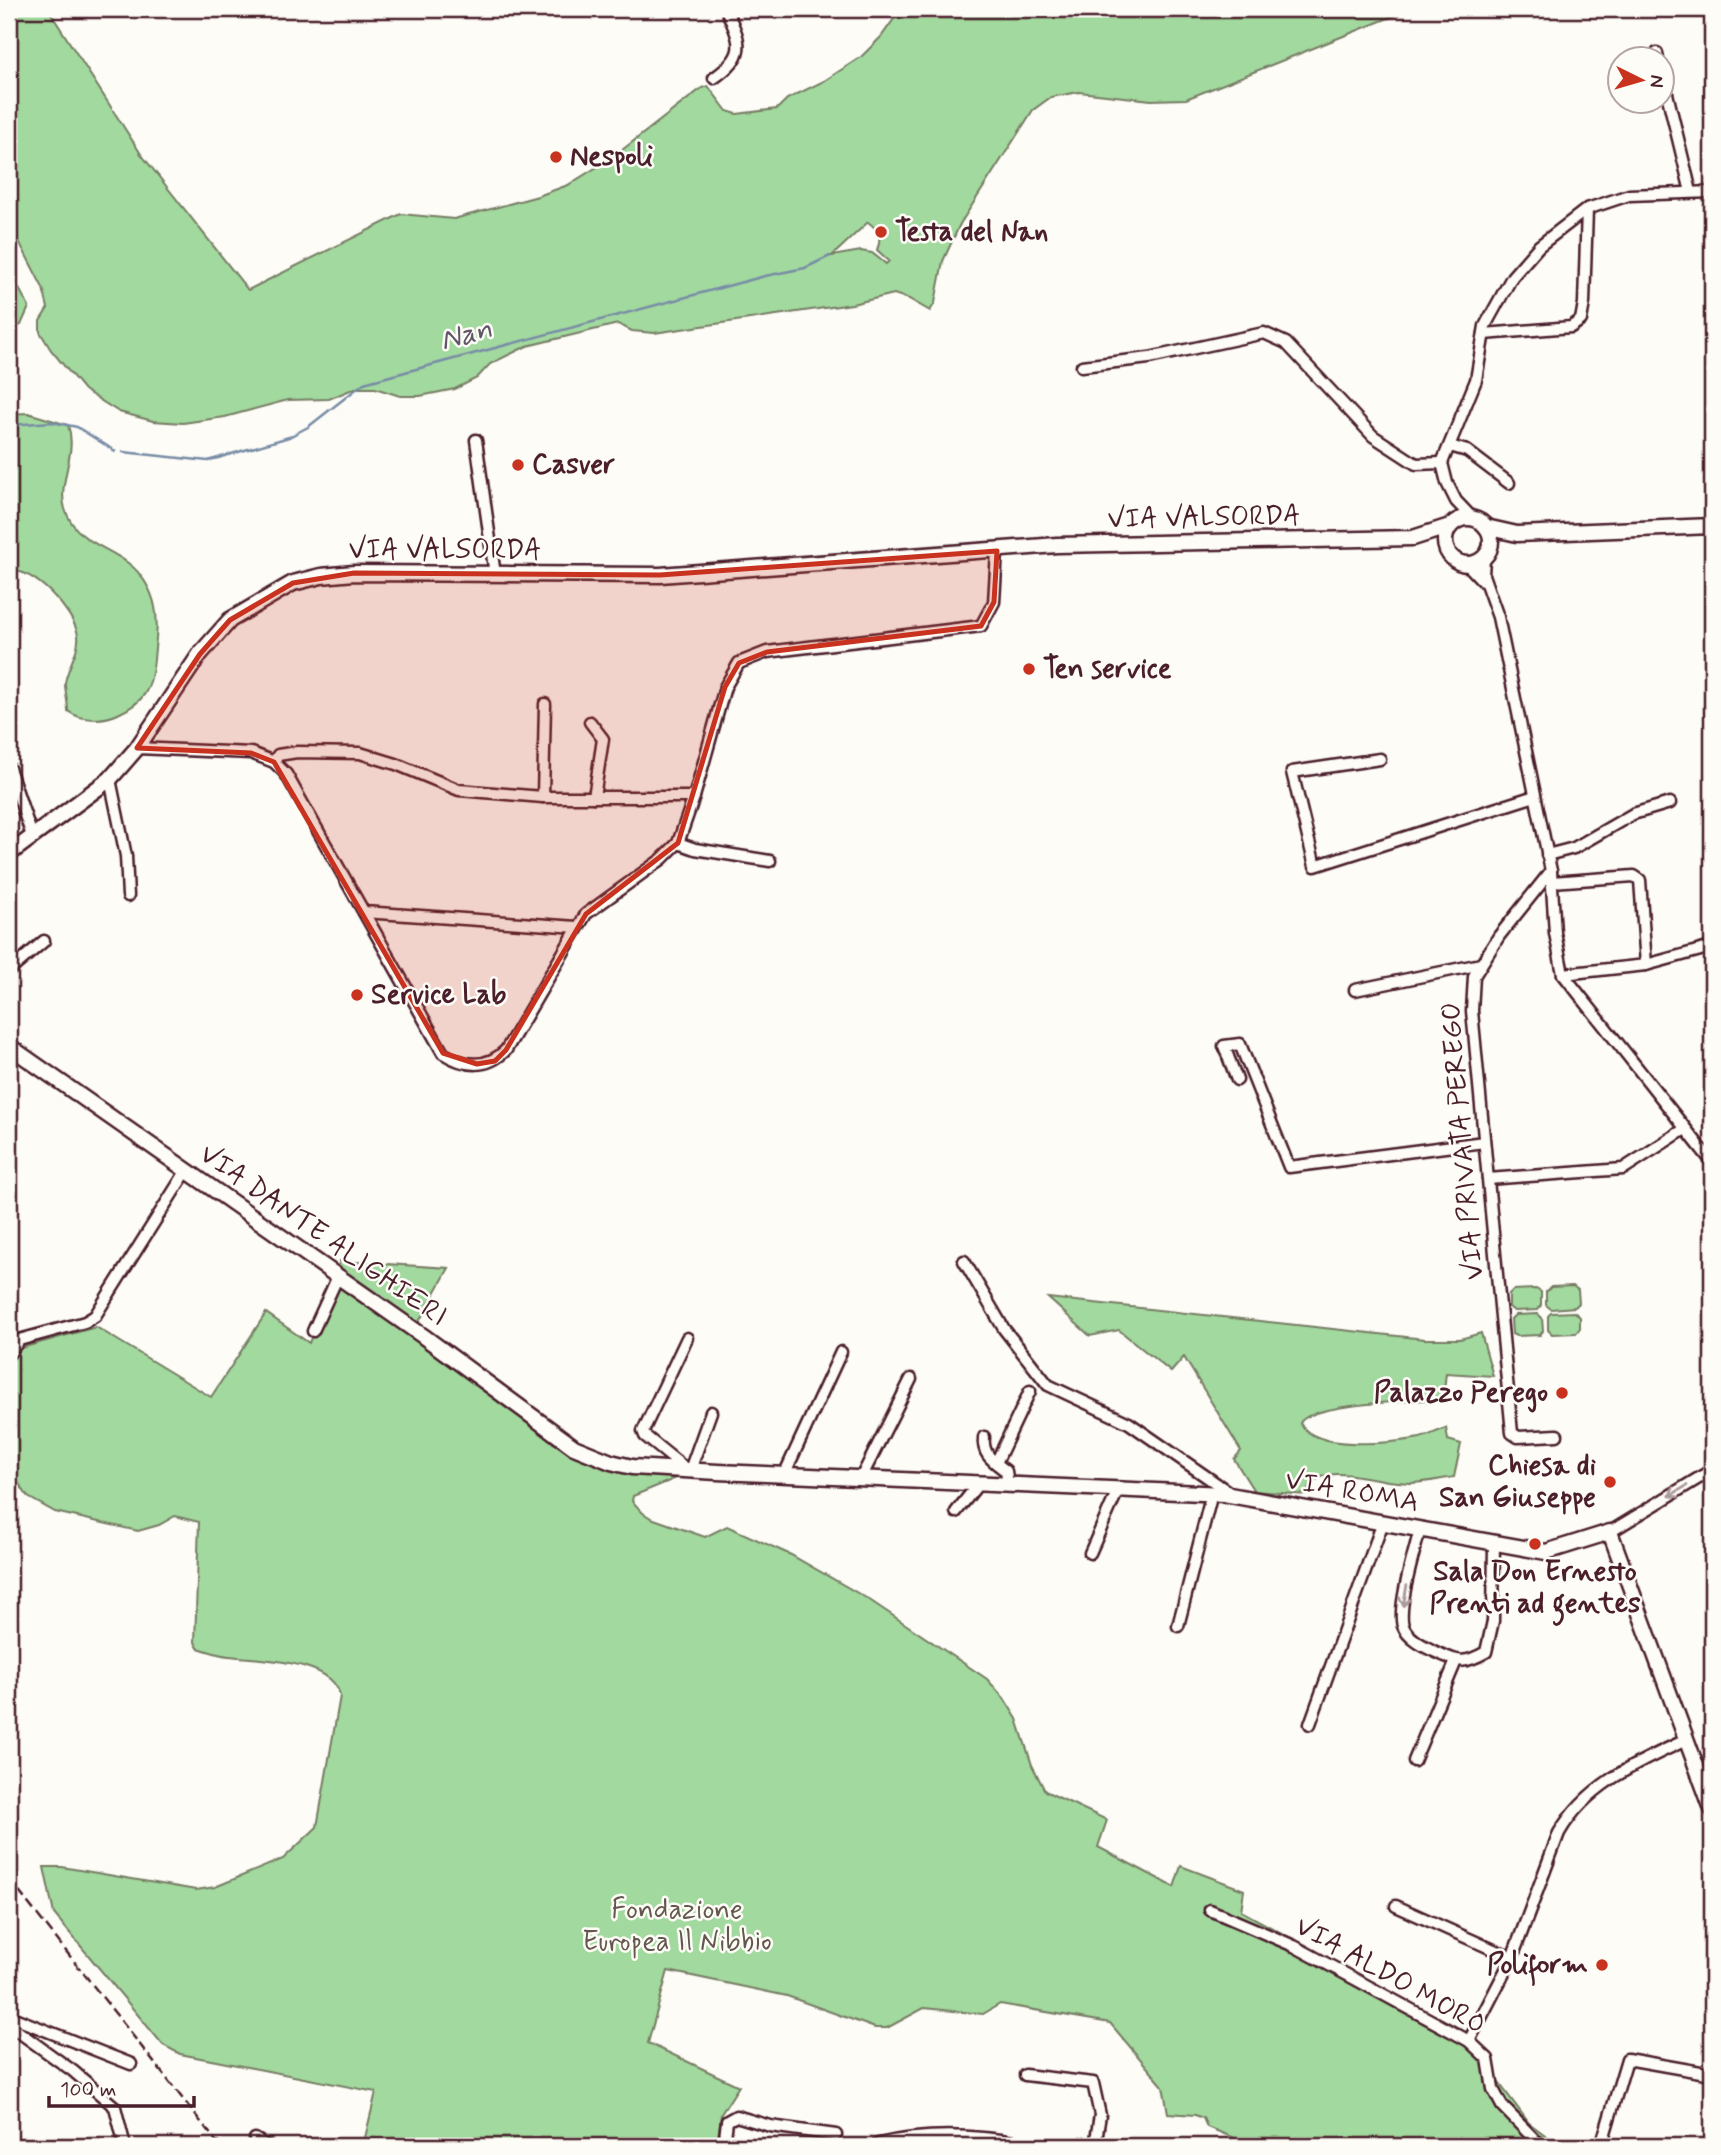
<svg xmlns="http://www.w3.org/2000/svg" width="1721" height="2155" viewBox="0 0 1721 2155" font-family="Mynerve,sans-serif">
  <rect width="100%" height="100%" fill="#fdfcf7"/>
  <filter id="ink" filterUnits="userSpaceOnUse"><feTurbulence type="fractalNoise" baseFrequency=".0143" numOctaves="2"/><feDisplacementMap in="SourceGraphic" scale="14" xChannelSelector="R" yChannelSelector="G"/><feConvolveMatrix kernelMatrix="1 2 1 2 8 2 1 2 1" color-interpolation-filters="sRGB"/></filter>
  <g filter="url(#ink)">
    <!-- green -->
    <g fill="#a2d99e" stroke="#767c64" stroke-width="2" fill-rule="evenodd">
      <path d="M9,9H48L141,154L248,290L401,214L454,219L538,196L568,185L613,157L702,88L708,86L727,111L737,114L777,109L787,99L824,81L861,57L881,37L901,9H1411L1186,99L1151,100L1079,92L1051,97L1033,110L960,224L943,261L935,303L930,311L909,299L894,294L852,304L654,333L632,331L618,324L527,346L490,364L477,378L455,389L420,396H400L375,388H355L329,399L288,400L225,417L183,423L153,421L119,412L84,390L51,350L40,332V321L48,308L43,288L9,222ZM868,222C879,230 882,238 877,250L889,261L886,264L872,253L861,251L832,256Z"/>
      <polygon points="9,270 29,307 21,325 9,330"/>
      <path d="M28,413L68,425C78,453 57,483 65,509C76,542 105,545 128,563C142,573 152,591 155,607C159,625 155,643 154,660C151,689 145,702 118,714C104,721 80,721 68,711C68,702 65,692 65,683C67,668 80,650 78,635C73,610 34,569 9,570V414Z"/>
      <path d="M340,1261L449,1268L411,1336L557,1437L553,1443L599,1462L684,1475L633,1496L632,1501L643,1513L651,1518L705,1537L727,1526L791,1555L868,1599L987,1679L1004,1698L1017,1719L1032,1765L1045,1791L1107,1820L1098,1847L1174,1887L1181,1866L1244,1890L1241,1911L1471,2035L1491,2072L1529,2123L1560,2146H1236L1234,2138L1207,2127L1203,2118L1195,2115L1168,2113L1163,2086L1110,2023L1000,2004L983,2014L924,2008L887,2028H875L787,1996L668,1971L648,2043L739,2086L721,2114L717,2146H363L376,2092L180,2054L163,2045L54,1914L44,1867H62L196,1890L215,1887L283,1859L317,1827L340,1696C333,1659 258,1660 229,1656C219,1655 208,1651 198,1648L195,1642L199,1522L175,1516L159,1525L138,1531L55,1512L28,1497L9,1469V1364L21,1348L96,1327L211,1397L266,1313L309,1343Z"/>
      <polygon points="1573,1286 1578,1290 1579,1303 1575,1307 1551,1309 1546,1305 1546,1292 1551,1287"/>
      <polygon points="1536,1289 1541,1292 1541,1305 1538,1310 1514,1311 1509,1307 1509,1294 1513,1290"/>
      <path d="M1048,1298L1425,1339H1460L1481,1333L1493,1376L1446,1373L1443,1399C1418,1401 1310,1403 1300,1423C1315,1452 1393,1443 1420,1438C1429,1436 1437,1431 1446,1428L1448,1440L1461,1444L1454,1477C1440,1479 1425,1483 1410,1483C1401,1482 1392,1482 1383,1480C1357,1477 1316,1462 1306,1495L1254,1491L1234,1459L1241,1451L1184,1357L1171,1372L1119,1330L1090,1336Z"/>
      <polygon points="1574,1312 1580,1317 1580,1328 1576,1333 1552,1334 1548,1330 1548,1316 1551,1313"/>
      <polygon points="1538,1314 1542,1318 1543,1331 1540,1335 1516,1336 1512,1334 1511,1319 1515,1315"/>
    </g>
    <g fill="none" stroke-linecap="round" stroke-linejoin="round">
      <!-- stream -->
      <g stroke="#788ca6" stroke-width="2.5">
        <polyline points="9,425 52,422 77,427 115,451"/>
        <polyline points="123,452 208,461 289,437 308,427 364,383 765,276 805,268 830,256"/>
      </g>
      <!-- street casing -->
      <g stroke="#4a1f2b" stroke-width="15">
        <g id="street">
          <polyline points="1657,53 1658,60"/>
          <polyline points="1662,73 1691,192"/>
          <path d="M714,78C748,54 741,43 726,9"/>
          <polyline points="1484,334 1571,327 1581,320 1584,303 1587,209"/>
          <polyline points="1082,366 1149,358 1264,333 1286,343 1373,436 1416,464 1442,463"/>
          <polyline points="476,440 495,575"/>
          <polyline points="1450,446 1467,451 1509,483"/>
          <polyline points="1473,519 1456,501 1447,483 1442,463 1476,380 1485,326 1512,277 1539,246 1587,209 1629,195 1712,192"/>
          <polyline points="1484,558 1483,575 1498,617 1551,871 1555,933 1563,974 1712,1162"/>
          <polyline points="1467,564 1483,581"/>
          <polyline points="590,722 603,739 594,797"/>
          <polyline points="137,748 251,753 274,762 278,755 297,752 360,753 396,764 459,790 543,797 694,797"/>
          <polyline points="1380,759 1292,772 1315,866 1535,796"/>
          <path d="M274,762L286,774L443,1053C465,1067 487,1069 506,1050L586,914L662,859L678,843L694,797L725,687L739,663L767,652L981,626L994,602L997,551"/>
          <polyline points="9,768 32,836"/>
          <polyline points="110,779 126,856 128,896"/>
          <polyline points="543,797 545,704"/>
          <polyline points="678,843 695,849 770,861"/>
          <polyline points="1547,855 1574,848 1633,814 1670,803"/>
          <polyline points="1551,871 1499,936 1474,976 1472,1011 1512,1433 1518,1437 1557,1435"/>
          <polyline points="1552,882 1634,876 1640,880 1646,965 1563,974"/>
          <polyline points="364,912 577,927"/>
          <polyline points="1646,965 1708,948"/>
          <polyline points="9,971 44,941"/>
          <polyline points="1355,990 1481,964"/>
          <polyline points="1237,1080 1224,1046 1240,1044 1289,1167 1484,1142"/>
          <polyline points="1488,1179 1623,1169 1685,1129"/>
          <polyline points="964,1261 1004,1329 1048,1385 1129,1423 1230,1493"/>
          <polyline points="313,1331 338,1276"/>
          <polyline points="9,1354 19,1340 85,1322 95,1316 187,1170"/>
          <path d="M984,1437C982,1455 993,1461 1006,1471L1008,1485"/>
          <polyline points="996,1463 1030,1391"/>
          <polyline points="687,1470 645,1436 643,1431 687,1338"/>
          <polyline points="690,1470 711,1412"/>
          <polyline points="784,1475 841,1352"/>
          <polyline points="861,1478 911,1379"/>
          <polyline points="956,1512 979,1483"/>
          <path d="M1420,1529C1415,1550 1397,1607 1403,1626C1408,1639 1425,1647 1436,1652C1459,1663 1465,1664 1486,1652L1493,1621L1494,1543"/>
          <polyline points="1610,1532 1712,1470"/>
          <polyline points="1090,1553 1118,1490"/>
          <polyline points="1178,1626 1212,1493"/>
          <polyline points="1310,1724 1383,1522"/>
          <polyline points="1414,1761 1456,1661"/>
          <polyline points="1396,1906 1512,1958"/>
          <polyline points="1210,1910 1294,1946 1469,2041 1488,2059 1493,2089 1502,2106 1541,2146"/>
          <polyline points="9,2016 131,2064"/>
          <polyline points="9,2025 73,2071 115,2107 125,2146"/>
          <path d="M1469,2041L1512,1958L1559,1833C1587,1784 1637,1763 1686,1740"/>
          <polyline points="1025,2075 1093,2083 1100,2115 1095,2146"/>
          <polyline points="255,2139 267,2146"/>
          <polyline points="44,2145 45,2146"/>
          <polyline points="724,2146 727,2121 736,2116 770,2126 836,2135"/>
          <polyline points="1601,2146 1627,2059 1712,2074"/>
        </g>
      </g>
      <!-- secondary casing -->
      <g stroke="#4a1f2b" stroke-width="19">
        <g id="secondary">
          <circle cx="1468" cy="541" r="23"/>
          <polyline points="1486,527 1517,534 1712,526"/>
          <polyline points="9,854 110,779 137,748 200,654 230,620 293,583 321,576 354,573 660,575 1057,545 1413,538 1450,526"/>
          <polyline points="9,1046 423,1336 574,1447 611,1462 632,1467 718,1472 1224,1494 1546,1552 1610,1532 1712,1809"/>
          <path d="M879,2146C926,2135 978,2137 1025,2146"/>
        </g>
      </g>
      <!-- street -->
      <use href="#street" stroke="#fdfcf7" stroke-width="10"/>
      <!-- secondary -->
      <use href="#secondary" stroke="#fdfcf7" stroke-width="14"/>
      <!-- rail -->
      <polyline stroke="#4a1f2b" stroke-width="2.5" stroke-dasharray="10 5" stroke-linecap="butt" points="9,1879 220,2146"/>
    </g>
    <!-- one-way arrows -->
    <defs><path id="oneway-shaft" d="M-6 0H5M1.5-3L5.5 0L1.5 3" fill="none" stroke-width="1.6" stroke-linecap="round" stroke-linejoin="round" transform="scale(1.75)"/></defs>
    <g stroke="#ac999b">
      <use href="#oneway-shaft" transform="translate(1678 1491) rotate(149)"/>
      <use href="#oneway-shaft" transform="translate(1405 1596) rotate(100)"/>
    </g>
  </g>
  <!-- marked area -->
  <path fill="#c8321e" fill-opacity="0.2" stroke="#c8321e" stroke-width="5" stroke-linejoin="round" d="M997,551L994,602L981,626L767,652L739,663L725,687L678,843L586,914L506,1050L495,1061L477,1064L443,1053L274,762L251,753L137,748L200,654L230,620L293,583L354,573L660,575Z"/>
  <!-- markers -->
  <g fill="#c8321e" stroke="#fdfcf7" stroke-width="2.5">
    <circle cx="556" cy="157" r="7"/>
    <circle cx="881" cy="232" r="7"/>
    <circle cx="518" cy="465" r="7"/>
    <circle cx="1029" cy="669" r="7"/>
    <circle cx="357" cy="995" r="7"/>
    <circle cx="1562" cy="1393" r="7"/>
    <circle cx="1610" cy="1482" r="7"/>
    <circle cx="1535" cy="1544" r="7"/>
    <circle cx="1602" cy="1965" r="7"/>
  </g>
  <g text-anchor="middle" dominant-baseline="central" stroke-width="5" stroke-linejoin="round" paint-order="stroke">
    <!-- poi labels -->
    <g font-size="28" font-weight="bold" fill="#4a1f2b" stroke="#fdfcf7" text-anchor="start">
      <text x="570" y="157">Nespoli</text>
      <text x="895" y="232">Testa del Nan</text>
      <text x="532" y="465">Casver</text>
      <text x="1043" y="669">Ten service</text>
      <text x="371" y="995">Service Lab</text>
      <text x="1548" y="1393" text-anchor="end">Palazzo Perego</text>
      <text x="1596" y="1466" text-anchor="end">Chiesa di<tspan x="1596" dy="32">San Giuseppe</tspan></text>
      <text x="1535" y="1572" text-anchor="middle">Sala Don Ernesto<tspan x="1535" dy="32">Prenti ad gentes</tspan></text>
      <text x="1588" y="1965" text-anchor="end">Poliform</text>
    </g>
    <!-- street labels -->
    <g font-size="28" fill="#4a1f2b" stroke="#fdfcf7">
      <text transform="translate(1204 518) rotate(-1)">VIA VALSORDA</text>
      <text x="445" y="550">VIA VALSORDA</text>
      <text transform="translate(1463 1141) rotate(-95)">VIA PRIVATA PEREGO</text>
      <text transform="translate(323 1236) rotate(35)">VIA DANTE ALIGHIERI</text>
      <text transform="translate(1352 1492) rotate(10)">VIA ROMA</text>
      <text transform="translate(1390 1976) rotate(29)">VIA ALDO MORO</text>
    </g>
    <!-- park labels -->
    <g font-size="28" fill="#64574e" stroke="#fdfcf7">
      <text x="677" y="1910">Fondazione<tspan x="677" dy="32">Europea Il Nibbio</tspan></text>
    </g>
    <!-- water labels -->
    <g font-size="30" font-style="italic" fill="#615668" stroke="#fdfcf7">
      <text transform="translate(466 335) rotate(-15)">Nan</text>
    </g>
  </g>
  <!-- margin -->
  <rect width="1721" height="2155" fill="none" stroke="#fdfcf7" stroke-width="35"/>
  <rect x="18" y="18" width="1686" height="2120" fill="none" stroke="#4a1f2b" stroke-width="2.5" filter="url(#ink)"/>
  <!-- north arrow -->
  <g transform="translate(1641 80) rotate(95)"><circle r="33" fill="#fdfcf7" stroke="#b5a4a5" stroke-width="2"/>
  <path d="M0-5L12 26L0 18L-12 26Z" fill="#c8321e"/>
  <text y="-10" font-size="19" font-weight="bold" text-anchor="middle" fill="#4a1f2b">N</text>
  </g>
  <!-- scale -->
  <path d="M49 2096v10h145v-10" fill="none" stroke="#4a1f2b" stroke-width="3.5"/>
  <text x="60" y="2096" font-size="21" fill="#4a1f2b" stroke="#fdfcf7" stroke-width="5" paint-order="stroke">100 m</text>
</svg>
